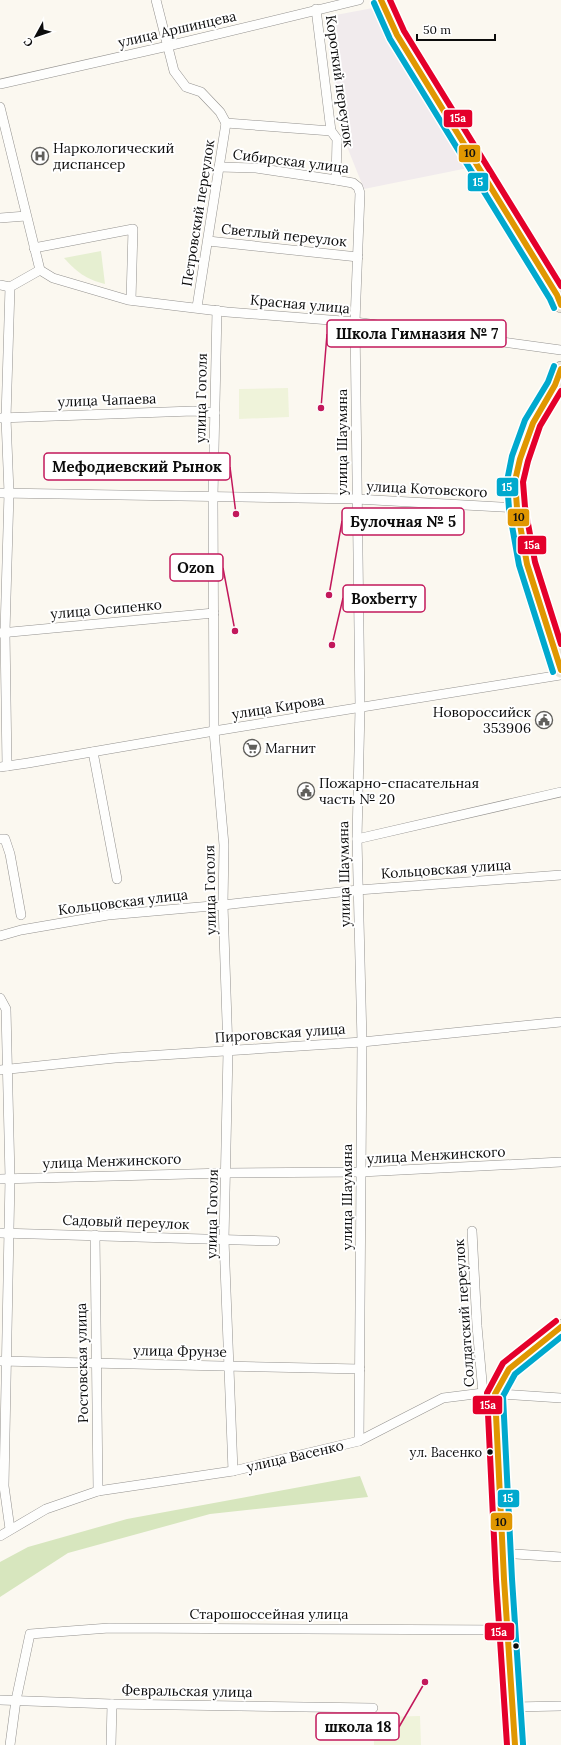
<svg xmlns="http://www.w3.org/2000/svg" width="561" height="1745" viewBox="0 0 561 1745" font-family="Lora,serif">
  <rect width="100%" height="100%" fill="#fbf8f0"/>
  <!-- industrial -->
  <polygon fill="#f1ebed" points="373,8 468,168 364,189 342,134 325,17"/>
  <!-- green -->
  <path fill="#e6efd1" d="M101,251L105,284C85,279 77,272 64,258Z"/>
  <!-- forest -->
  <polygon fill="#d7e6be" points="360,1476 368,1497 210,1514 68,1553 0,1597 0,1562 28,1547 127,1519"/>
  <!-- pitch -->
  <g fill="#eff3da">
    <polygon points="288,388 289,417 239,419 239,389"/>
    <polygon points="420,1716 421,1745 374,1745 373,1717"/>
  </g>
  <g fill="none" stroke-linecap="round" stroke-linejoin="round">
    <!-- street casing -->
    <g stroke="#94928f" stroke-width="10">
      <g id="street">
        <polyline points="156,0 174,71 186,87 201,92 220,112 226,123"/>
        <polyline points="316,9 331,131 337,139 336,180"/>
        <polyline points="0,84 168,46 359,0"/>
        <polyline points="0,107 40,270"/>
        <polyline points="226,123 331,131"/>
        <polyline points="219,167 256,168 336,180 353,183 358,187 360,193 355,322 360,708 357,839 362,1042 359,1441"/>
        <polyline points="0,218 26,216"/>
        <polyline points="208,241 358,257"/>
        <polyline points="34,248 133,229 131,300"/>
        <polyline points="40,270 53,278 128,300 227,312 355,322 561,350"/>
        <polyline points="0,285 10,287"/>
        <polyline points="197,307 226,123"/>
        <polyline points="217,310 213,497 214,731 224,845 223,905 228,1051 224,1240 233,1471"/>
        <polyline points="0,418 193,411 215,413"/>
        <polyline points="0,493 356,499 517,508"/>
        <polyline points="0,633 214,613"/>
        <polyline points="93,752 117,879"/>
        <polyline points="7,766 5,632 9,493 6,418 10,287 40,270"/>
        <polyline points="0,767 28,763 214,731 561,675"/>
        <polyline points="0,839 5,839 10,854 21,915"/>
        <polyline points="357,839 561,792"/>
        <polyline points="0,936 21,930 108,915 223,905 358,890 561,875"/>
        <polyline points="0,998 6,1009 10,1178 4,1486 10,1529"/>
        <polyline points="0,1070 115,1058 362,1042 561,1022"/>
        <polyline points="0,1179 226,1173 361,1172 561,1162"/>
        <polyline points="472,1231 477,1326 483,1393"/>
        <polyline points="0,1233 275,1241"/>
        <polyline points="95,1235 98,1491"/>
        <polyline points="0,1361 360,1369"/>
        <polyline points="0,1536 46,1509 98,1491 233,1471 359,1441 443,1398 483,1393 561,1398"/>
        <polyline points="502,1553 561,1557"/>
        <polyline points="0,1700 112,1704 373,1708"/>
        <polyline points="513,1707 561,1706"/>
        <polyline points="10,1745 16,1700 30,1634 109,1628 507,1630"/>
        <polyline points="111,1745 112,1704"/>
      </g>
    </g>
    <!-- primary casing -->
    <g stroke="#81807c" stroke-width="16">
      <g id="primary">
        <polyline points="381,0 397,35 557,295 561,305"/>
        <polyline points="561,369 555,385 533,423 520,459 515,481 517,508 527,564 561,670"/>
        <polyline points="515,1745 504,1579 495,1394 509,1369 561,1327"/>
      </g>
    </g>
    <!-- street -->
    <use href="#street" stroke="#fefefd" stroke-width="9"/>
    <!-- primary -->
    <use href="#primary" stroke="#ebe5d8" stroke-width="15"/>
    <!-- bus-1 casing -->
    <g stroke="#fff" stroke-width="9">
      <g id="bus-1">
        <polyline points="381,0 397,35 557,295 561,305"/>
        <polyline points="561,369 555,385 533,423 520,459 515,481 517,508 527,564 561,670"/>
        <polyline points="515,1745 504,1579 495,1394 509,1369 561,1327"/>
      </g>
    </g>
    <!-- bus-2 casing -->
    <g stroke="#fff" stroke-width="9">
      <g id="bus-2">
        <polyline points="374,3 390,39 550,299 554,308"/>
        <polyline points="553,672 519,565 509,509 507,481 512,456 525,420 548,382 554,366"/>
        <polyline points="523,1744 512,1579 503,1396 515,1374 561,1337"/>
      </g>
    </g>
    <!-- bus-3 casing -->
    <g stroke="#fff" stroke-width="9">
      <g id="bus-3">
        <polyline points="390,0 404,31 561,286"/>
        <polyline points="561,391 540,426 528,461 523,482 525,507 535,562 561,644"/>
        <polyline points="507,1745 496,1579 487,1393 503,1363 556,1321"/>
      </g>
    </g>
    <!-- bus-1 -->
    <use href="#bus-1" stroke="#e09701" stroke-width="6"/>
    <!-- bus-2 -->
    <use href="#bus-2" stroke="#00a9ce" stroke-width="6"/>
    <!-- bus-3 -->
    <use href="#bus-3" stroke="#e4002b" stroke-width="6"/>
  </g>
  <!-- icons -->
  <defs>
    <g id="hospital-ring" transform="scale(0.9)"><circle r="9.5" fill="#fff" stroke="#605f5c" stroke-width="1.5"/><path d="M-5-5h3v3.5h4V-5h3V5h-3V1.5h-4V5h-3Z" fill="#605f5c"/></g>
    <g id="civic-ring" transform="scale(0.9)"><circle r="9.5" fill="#fff" stroke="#605f5c" stroke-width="1.5"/><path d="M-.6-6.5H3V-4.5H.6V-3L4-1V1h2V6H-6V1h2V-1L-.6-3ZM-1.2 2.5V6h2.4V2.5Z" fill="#605f5c"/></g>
    <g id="supermarket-ring" transform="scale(0.9)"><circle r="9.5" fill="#fff" stroke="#605f5c" stroke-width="1.5"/><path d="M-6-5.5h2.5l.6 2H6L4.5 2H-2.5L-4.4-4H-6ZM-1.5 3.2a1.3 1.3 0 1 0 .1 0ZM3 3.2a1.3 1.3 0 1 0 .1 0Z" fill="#605f5c"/></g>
  </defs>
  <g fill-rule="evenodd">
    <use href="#hospital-ring" x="40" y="156"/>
    <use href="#civic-ring" x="544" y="720"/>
    <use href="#supermarket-ring" x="252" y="748"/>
    <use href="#civic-ring" x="306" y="791"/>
  </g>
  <!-- markers -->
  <g fill="#0c0c0c" stroke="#fff" stroke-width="1.5">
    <circle cx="490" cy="1452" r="3.5"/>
    <circle cx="516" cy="1646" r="3.5"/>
  </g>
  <g text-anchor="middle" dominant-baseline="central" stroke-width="4" stroke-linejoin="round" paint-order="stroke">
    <!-- bus labels -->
    <g font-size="13" fill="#0c0c0c" stroke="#fff" text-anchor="end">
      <text x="482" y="1452">ул. Васенко</text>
    </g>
    <!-- street labels -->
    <g font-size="14" fill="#0c0c0c" stroke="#fff">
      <text transform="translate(177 29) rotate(-13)">улица Аршинцева</text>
      <text transform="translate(340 81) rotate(82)">Короткий переулок</text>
      <text transform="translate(291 161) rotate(7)">Сибирская улица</text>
      <text transform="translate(198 213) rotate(-81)">Петровский переулок</text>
      <text transform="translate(284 235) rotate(6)">Светлый переулок</text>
      <text transform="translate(300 304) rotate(5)">Красная улица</text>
      <text transform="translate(201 398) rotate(-89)">улица Гоголя</text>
      <text transform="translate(107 400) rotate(-2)">улица Чапаева</text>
      <text transform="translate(342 442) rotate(-90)">улица Шаумяна</text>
      <text transform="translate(427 489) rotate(3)">улица Котовского</text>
      <text transform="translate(106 609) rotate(-5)">улица Осипенко</text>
      <text transform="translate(278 707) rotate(-9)">улица Кирова</text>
      <text transform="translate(446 869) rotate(-4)">Кольцовская улица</text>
      <text transform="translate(344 874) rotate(-91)">улица Шаумяна</text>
      <text transform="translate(210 890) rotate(-91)">улица Гоголя</text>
      <text transform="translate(123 902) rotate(-7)">Кольцовская улица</text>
      <text transform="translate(280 1033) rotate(-4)">Пироговская улица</text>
      <text transform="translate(436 1155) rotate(-3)">улица Менжинского</text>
      <text transform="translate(112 1161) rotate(-2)">улица Менжинского</text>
      <text transform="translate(347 1197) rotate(-90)">улица Шаумяна</text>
      <text transform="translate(212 1214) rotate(-89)">улица Гоголя</text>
      <text transform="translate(126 1222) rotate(2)">Садовый переулок</text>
      <text transform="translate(464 1313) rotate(-94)">Солдатский переулок</text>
      <text transform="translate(180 1351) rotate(1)">улица Фрунзе</text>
      <text transform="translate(82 1363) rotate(-91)">Ростовская улица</text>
      <text transform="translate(295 1456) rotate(-13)">улица Васенко</text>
      <text x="269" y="1614">Старошоссейная улица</text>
      <text transform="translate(187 1691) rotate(1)">Февральская улица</text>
    </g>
    <!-- poi labels -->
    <g font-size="14" fill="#0c0c0c" stroke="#fff" text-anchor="start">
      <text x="53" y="148">Наркологический<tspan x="53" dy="16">диспансер</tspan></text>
      <text x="531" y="712" text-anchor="end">Новороссийск<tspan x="531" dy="16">353906</tspan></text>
      <text x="265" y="748">Магнит</text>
      <text x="319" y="783">Пожарно-спасательная<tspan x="319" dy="16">часть № 20</tspan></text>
    </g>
  </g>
  <!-- callouts -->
  <path fill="none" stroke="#c2185b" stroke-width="1.5" d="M321 408L327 334M236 514L230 467M329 595L342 521M235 631L223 568M332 645L343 598M425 1682L399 1727"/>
  <g fill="#c2185b" stroke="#fff" stroke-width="1.5">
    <circle cx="321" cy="408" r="4"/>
    <circle cx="236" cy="514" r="4"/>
    <circle cx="329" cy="595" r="4"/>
    <circle cx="235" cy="631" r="4"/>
    <circle cx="332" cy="645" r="4"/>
    <circle cx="425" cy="1682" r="4"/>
  </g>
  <g fill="#fff" stroke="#c2185b" stroke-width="1.5">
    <rect x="327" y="320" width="179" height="27" rx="4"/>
    <rect x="44" y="453" width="186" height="27" rx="4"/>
    <rect x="342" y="508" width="122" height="27" rx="4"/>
    <rect x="170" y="554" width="53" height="27" rx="4"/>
    <rect x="343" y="585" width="82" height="27" rx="4"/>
    <rect x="316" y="1713" width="83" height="27" rx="4"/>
  </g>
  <g font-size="15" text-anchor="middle" font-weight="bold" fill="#0c0c0c">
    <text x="417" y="339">Школа Гимназия № 7</text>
    <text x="137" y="472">Мефодиевский Рынок</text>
    <text x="403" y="527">Булочная № 5</text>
    <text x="196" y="573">Ozon</text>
    <text x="384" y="604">Boxberry</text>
    <text x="358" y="1732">школа 18</text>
  </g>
  <g stroke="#fff" stroke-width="1.5">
    <rect x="443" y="109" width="30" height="19" rx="4" fill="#e4002b"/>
    <rect x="458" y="144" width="23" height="19" rx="4" fill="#e09701"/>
    <rect x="467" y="172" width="22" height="20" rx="4" fill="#00a9ce"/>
    <rect x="496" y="477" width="23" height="20" rx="4" fill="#00a9ce"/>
    <rect x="507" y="508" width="23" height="19" rx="4" fill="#e09701"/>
    <rect x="517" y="535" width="30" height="20" rx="4" fill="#e4002b"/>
    <rect x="472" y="1395" width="31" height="20" rx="4" fill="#e4002b"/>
    <rect x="497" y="1489" width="23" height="19" rx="4" fill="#00a9ce"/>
    <rect x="490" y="1512" width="23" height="19" rx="4" fill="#e09701"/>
    <rect x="484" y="1622" width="31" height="19" rx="4" fill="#e4002b"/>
  </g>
  <g font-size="11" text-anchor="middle" font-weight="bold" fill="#fff">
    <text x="458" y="122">15а</text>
    <text x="478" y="186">15</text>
    <text x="507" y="491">15</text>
    <text x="532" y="549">15а</text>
    <text x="488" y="1409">15а</text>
    <text x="508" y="1502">15</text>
    <text x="499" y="1636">15а</text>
  </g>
  <g font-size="11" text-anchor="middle" font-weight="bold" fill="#111">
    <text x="470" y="157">10</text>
    <text x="519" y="521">10</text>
    <text x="501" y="1526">10</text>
  </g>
  <!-- north arrow -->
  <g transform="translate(36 36) rotate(230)" stroke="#ffffff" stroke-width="3" paint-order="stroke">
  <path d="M0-3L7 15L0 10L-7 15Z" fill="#0c0c0c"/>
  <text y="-6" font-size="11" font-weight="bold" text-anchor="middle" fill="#0c0c0c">С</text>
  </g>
  <!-- scale -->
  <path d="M417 34v6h78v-6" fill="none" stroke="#0c0c0c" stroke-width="2"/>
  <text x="423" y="34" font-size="12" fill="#0c0c0c" stroke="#ffffff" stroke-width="3" paint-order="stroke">50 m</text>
</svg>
